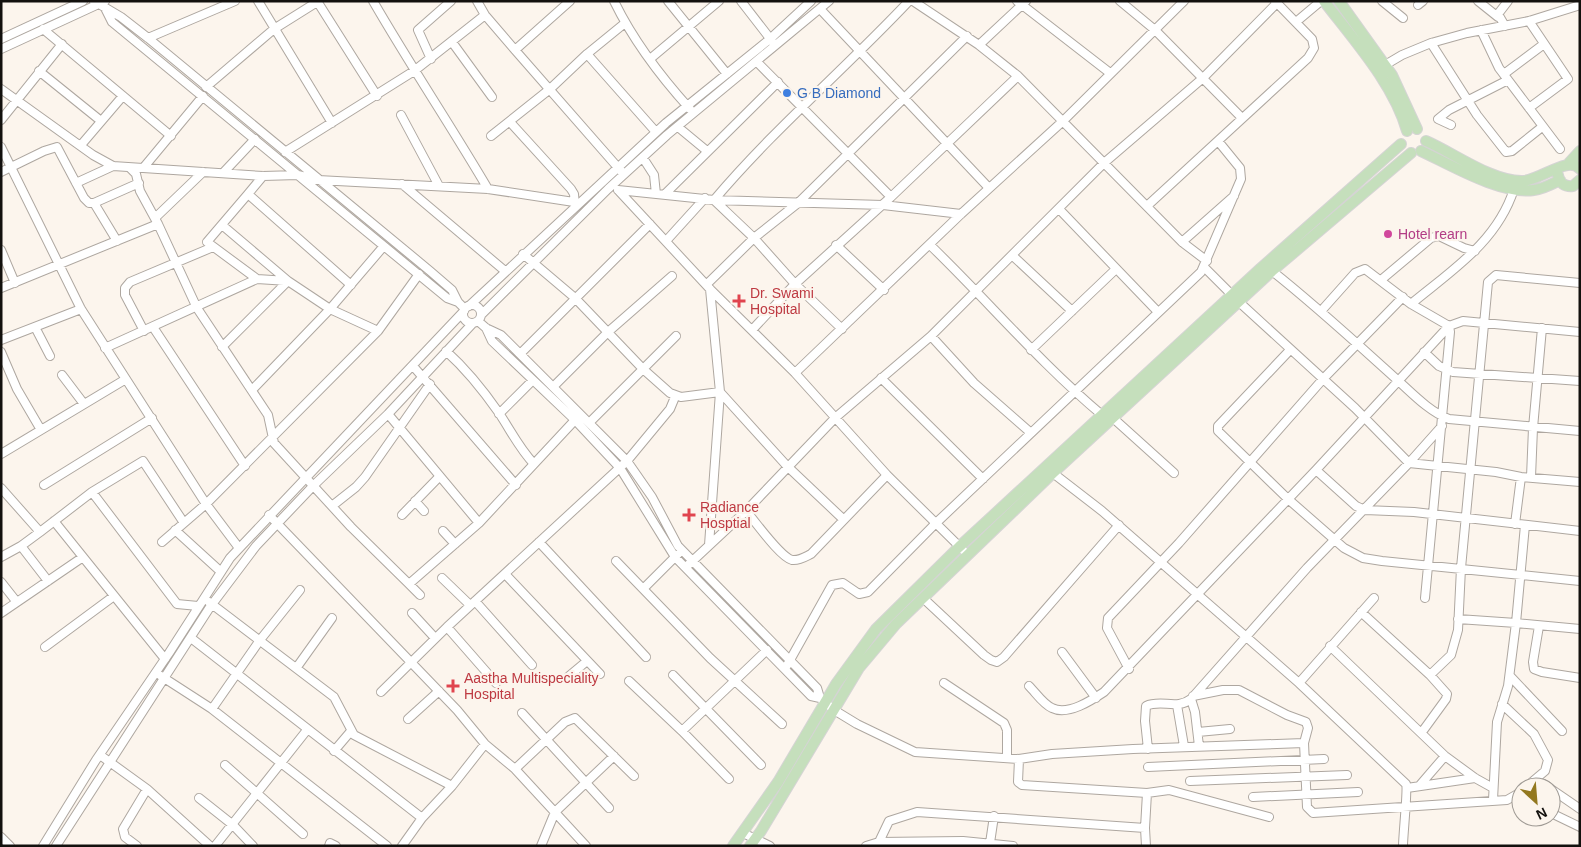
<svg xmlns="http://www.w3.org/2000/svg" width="1581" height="847" viewBox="0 0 1581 847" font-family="Arial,sans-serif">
	<rect width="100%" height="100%" fill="#fcf5ed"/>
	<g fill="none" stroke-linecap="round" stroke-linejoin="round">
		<defs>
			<path id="minor" d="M94,1L121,17L148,38L430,271L452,290L458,302L465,309
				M258,1L332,123
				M317,1L377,96
				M373,1C410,65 451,126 488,189
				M477,1L485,15L515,50L621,171
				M614,1C633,40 661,77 690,109
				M668,1L727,74
				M741,1L772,41
				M909,1C845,69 774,129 714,200L754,238L798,203L967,36
				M913,1L979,45L1018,76L1182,242L1207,261
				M1017,1L1110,73
				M1120,1L1155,30L1242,118
				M1382,1L1403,18
				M1478,1L1498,17
				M1418,5L1423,1
				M105,8L112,22L447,298L458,302
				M821,10L989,188
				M1529,21L1568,79L1529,108
				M1296,22L1321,1
				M1505,26L1498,14L1508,1
				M43,29L171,136
				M1481,30L1499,68L1560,149
				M148,38L235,1
				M1,39L83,1
				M452,42L492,97
				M1431,43L1477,115L1506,152L1512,151L1542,127
				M979,45L1026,1
				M1,49L105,1
				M515,50L570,1
				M587,54L625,23
				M431,59L418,30L451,1
				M650,59L719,1
				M757,62L891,197
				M1380,68L1402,55L1431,43L1467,33L1529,21L1580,5
				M39,71L101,121
				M1504,74L1544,44
				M206,87L274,29L317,2
				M1,89L93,155L113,166L263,176L298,175L318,180L488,189L574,202
				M401,115L439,186
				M1,120L62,44
				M510,122L571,189L574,194L575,205
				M1451,125L1438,119L1449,110L1508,80
				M678,127L707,151
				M491,136L550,89L587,54L656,132
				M81,145L122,97
				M1,147L81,309L206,504L239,548
				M285,152L414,71L485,15
				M643,158L654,175L656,194
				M144,167L203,96
				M130,168L136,174L140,191L158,224L197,308L268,415L274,443L351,527L409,584L479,523L575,420
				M1,172L44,151L57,147L84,198L89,203H94L139,183
				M223,173L255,139
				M76,183L113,166
				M402,184L505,271
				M618,190L714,200L883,205L961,214
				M619,191L710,289L795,373L887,475L963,550
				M248,194L263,176
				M665,194L778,82
				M94,203L117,241
				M1147,206L1308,58L1314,48L1312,39L1275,1
				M1059,209L1158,312
				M155,218L203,172
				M666,241L705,198
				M1182,242L1234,196
				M836,245L884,290
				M930,245C988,301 1040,363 1102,415
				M1,250L15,283
				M523,254L575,298L643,369L670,393L681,397L720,392L787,466L843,519
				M1013,256L1072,311
				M1204,267L1239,302L1355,408L1409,463L1496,472L1521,477L1580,482
				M1272,271C1315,305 1354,341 1394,377C1410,391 1429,412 1449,419L1580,431
				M257,279L207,242L248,194L351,285
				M1381,280L1431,238L1439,236L1464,248L1475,251
				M707,284L754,238L795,284L842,329
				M1,288L158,224
				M1411,304C1452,270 1497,242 1514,189
				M463 314a9 9 0 1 1 18 0a9 9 0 1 1-18 0Z
				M469,306L666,123L770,39L811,1
				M1322,310L1355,273L1365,269L1411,304L1449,326L1450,332L1425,598
				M481,315L608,189L667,135L829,1
				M478,321L486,328L501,335L627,461L652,497L678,546L817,688L820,698
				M35,327L50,356
				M153,327L245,466
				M486,328L492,341L575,420L620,468L675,557L811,696L820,698L834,710L857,724L915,752L1019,759L1052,754L1133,749L1304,743
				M752,330L795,284L891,197L1018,76
				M144,331L125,295V288L130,282L213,247
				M931,336L974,383L1031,433
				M1,340L81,309
				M222,347L288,281L330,309L378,331
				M105,348L257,279L288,281L222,225
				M1031,350L1116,269
				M1290,350L1218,426V431L1288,499L1344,548L1363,558L1382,561L1580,581
				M446,351C466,369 483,390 499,413C511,431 519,448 534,464
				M1,352L17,389L41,430
				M1424,352L1439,366L1453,372L1580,381
				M520,354L650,224
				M413,366L516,485
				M795,373L961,214L1063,121L1184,1
				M62,375L84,404
				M881,378L983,479
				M553,387L608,332L672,276
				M252,390L330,309L383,247
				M388,414L479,523
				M499,414L533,380
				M1113,418L1174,473
				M589,423L676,336
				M1,454L126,379
				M1049,470L1102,511L1299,683L1374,598
				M1316,470L1356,506L1365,510L1414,512L1580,531
				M1531,477L1533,428L1542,328
				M44,485L152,418
				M1,488L40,532L92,492L143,461L184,523
				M92,492L177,604L198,606
				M415,501L424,511
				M332,506L356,487L365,477L430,384
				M746,511C755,521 780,557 792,560C799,561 805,557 811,554L887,475
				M269,515L457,710L485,744L515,769L586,846
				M402,515L439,477
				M54,521L165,659
				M1515,524L1521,477
				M1525,525L1516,623L1580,629
				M175,530L220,571
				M443,531L455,544
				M40,532L21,546L48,581
				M162,542L206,504L378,331L419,274
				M539,542L646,657
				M709,545L720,392L710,289
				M1,557L21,546
				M616,561L710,658L782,724
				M686,567L746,511L835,418L931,336L1104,163L1203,78L1277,3
				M505,574L600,674
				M442,578L470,605
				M1,582L16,601
				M409,584L420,595
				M644,588L678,554
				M923,598L984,655L991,660L997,662L1004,657L1119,525
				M475,601L532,665
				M209,602L334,697L354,735L452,786
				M1361,612L1430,675L1447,694L1446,699L1422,732
				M1,613L83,557
				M412,613L435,638
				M1458,619L1516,623L1508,686L1497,722L1493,800
				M1539,626L1533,662L1534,669L1542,672L1580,678
				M447,627L496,683
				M191,638L422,818L402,846
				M1330,646L1445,756L1475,778L1493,788
				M45,647L114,596
				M1062,652L1096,698
				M297,667L332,618
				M785,669L832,585L843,583L859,594L868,592L935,524L1201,272L1241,179L1240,168L1218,141
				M1129,669L1107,628L1108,618L1179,543L1323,379L1403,297
				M673,675L761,765
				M1430,675L1451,655L1458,630L1461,568L1488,282L1496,275L1580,283
				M161,676L212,709L387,846
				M569,676L587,661
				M1510,676L1562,731
				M629,681L682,731L767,650
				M944,683L1004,723L1007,730V758
				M1299,683L1406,784C1408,789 1403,835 1403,846
				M1029,686C1036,693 1043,704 1052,708C1068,716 1092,700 1104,692L1316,470L1449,326L1463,321L1580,332
				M381,692L447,627L627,461L670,409L675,397
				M1193,696L1223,690H1239L1287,715L1306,722L1308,728L1304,743L1307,807L1313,813L1507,800L1521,792
				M1191,699L1195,712L1199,746
				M1502,704L1534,734L1548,760L1545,771L1526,787
				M1177,705L1184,746
				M212,709L260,640L300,590
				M522,713L609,808
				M408,719L439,691
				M682,731L729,779
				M1198,732L1230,729
				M1148,749L1145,721L1146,706C1161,699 1177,710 1191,699L1307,568L1409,463L1442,426
				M334,751L351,731
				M100,755L147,789L210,846
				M225,765L303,834
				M1148,767L1324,759
				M515,769L565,722L575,718L634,776
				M1536,779L1548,787
				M1190,781L1347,775
				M1420,785L1445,756
				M1407,788L1475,778
				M1551,789L1580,809
				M1147,793L1169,790L1269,817
				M1253,797L1358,792
				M199,798L233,825L253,846
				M1551,813L1580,827
				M422,818L452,786L485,744
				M1145,828L1146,846
				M743,833L770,846
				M1,837L10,846
				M990,843L994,816
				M43,846L96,760L169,653L230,558L464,311
				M56,846L210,607L256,546L314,485L388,414L473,323
				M137,846L125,837L123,829L147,789
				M215,846L307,730
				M329,846L330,843L336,846
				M541,846L555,812L614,756
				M866,846L879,842L963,841L1013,846
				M881,846L879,842L889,821L917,812L1145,828L1147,793L1022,785L1018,782L1019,759"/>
			<path id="major" d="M1324,1C1353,39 1394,84 1407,131
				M1339,1L1392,75L1417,129
				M1426,141C1454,153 1492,182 1523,181C1541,180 1569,155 1580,169
				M1421,151C1451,165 1501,195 1534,190C1543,189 1552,184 1560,180
				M1569,163L1580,151
				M1558,175C1559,183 1565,187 1573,186L1580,180
				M733,846L778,782L836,684L876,629L959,547L1260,269L1401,144
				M750,846L761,831L859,668L896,624L1053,473L1272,271L1411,153"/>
		</defs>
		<use href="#minor" stroke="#aea7a0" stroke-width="10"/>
		<use href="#major" stroke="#d5d4d4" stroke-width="12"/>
		<use href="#minor" stroke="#fff" stroke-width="8"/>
		<use href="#major" stroke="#c5dfbc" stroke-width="10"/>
	</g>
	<circle fill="#3f7fe0" stroke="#fcf5ed" stroke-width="2" cx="787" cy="93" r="5"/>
	<circle fill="#d1479c" stroke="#fcf5ed" stroke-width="2" cx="1388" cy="234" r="5"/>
	<g fill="#e0444e" stroke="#fcf5ed" stroke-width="2">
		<path d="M736.5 293.5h5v5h5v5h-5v5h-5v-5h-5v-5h5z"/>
		<path d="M686.5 507.5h5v5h5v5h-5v5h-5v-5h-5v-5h5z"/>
		<path d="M450.5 678.5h5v5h5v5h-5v5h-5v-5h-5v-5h5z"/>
	</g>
	<g text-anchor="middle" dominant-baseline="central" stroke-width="4.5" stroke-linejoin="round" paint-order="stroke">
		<g font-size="14" fill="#366cbe" stroke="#fcf5ed" text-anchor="start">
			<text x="797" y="93">G B Diamond</text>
		</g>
		<g font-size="14" fill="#b23c85" stroke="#fcf5ed" text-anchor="start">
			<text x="1398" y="234">Hotel rearn</text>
		</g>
		<g font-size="14" fill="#be3a42" stroke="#fcf5ed" text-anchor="start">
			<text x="750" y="293">Dr. Swami<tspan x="750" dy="16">Hospital</tspan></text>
			<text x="700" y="507">Radiance<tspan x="700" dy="16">Hosptial</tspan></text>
			<text x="464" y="678">Aastha Multispeciality<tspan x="464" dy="16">Hospital</tspan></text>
		</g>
	</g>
	<rect width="1581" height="847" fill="none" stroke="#13110e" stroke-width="5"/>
	<g transform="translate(1536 802) rotate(154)"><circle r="24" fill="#fcf5ed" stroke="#9f9a94"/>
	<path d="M0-4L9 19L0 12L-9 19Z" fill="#93781f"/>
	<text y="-8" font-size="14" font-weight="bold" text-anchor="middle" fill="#13110e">N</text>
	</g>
</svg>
